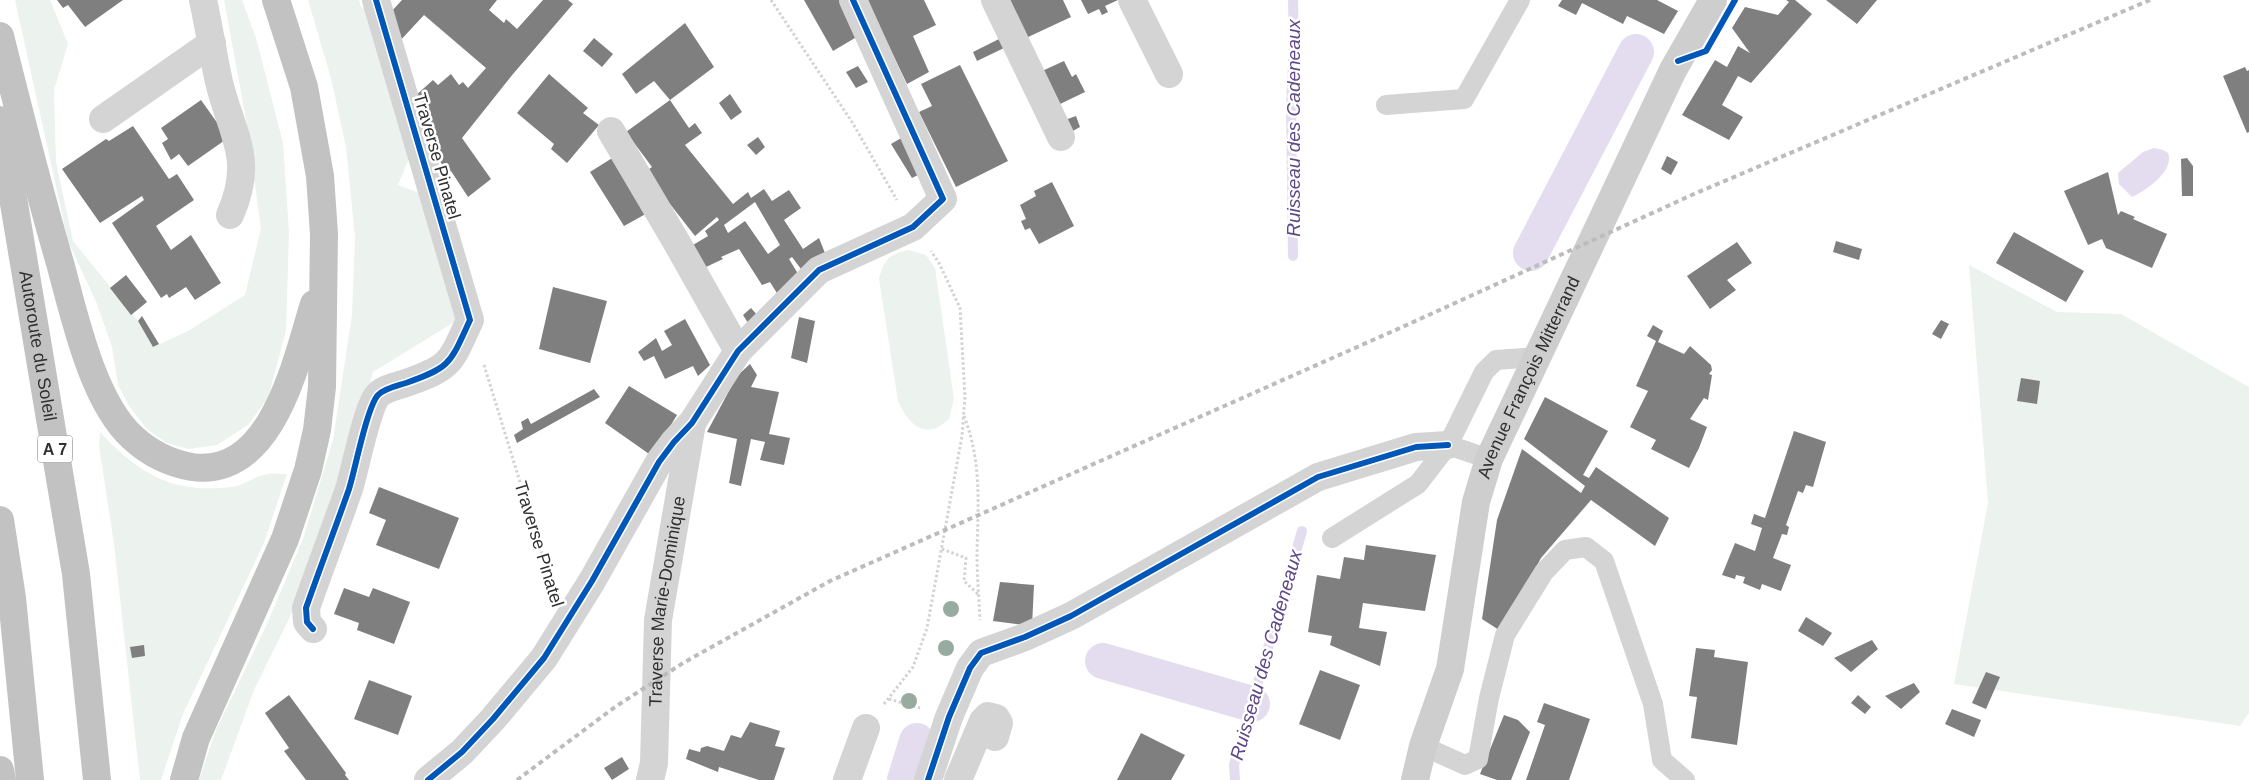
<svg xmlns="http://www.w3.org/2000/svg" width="2249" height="780" viewBox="0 0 2249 780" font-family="Helvetica,sans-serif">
	<rect width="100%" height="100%" fill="#fff"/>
	<path fill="#ecf2ee" d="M15,0H50L68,44L54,90L56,162L73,241L138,321L153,347L188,331L245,295L261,229L247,125L224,0H242L256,38L283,143L289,232L286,331L268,398L248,425L217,445L188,449L167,443L147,429L129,406L118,385L112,347L97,304L68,241Z
		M308,0H359L361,7L369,9L412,151L398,185L427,196L456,321L373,372L342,486L317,562L254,690L221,780H199L216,730L267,624L303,539L333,440L352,315L355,237L346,147L331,78Z
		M909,250L926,255L935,268L954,399L949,419C945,422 940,427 936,428C916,435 905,416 898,401L879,279C884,259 889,254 909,250Z
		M1969,265L2057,312L2121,314L2249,387V713L2240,726L1954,684L1988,503Z
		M100,432C139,474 172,494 232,487C244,485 255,476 268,474C274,473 281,474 287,474L264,543L183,714L161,780H140L114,544L99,446Z"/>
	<path fill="#e3ddef" d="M2154,148L2163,150L2168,153C2175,171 2145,191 2132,197L2119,184L2118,173L2143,152Z"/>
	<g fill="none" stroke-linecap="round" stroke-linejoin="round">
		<path stroke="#e3ddef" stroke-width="10" d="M1293,0L1294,42L1291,106L1293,256
			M1235,780L1234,765L1302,531"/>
		<path stroke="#e3ddef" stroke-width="36" d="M1531,253L1636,52
			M1103,661L1252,704
			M905,780L917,741"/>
	</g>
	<path fill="#7f7f7f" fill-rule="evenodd" d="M57,0H123L85,27L68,5L63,8Z
		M402,0H497L489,10L504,23L506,19L517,29L543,0H568L573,4L513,74L462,138L491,179L468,197L451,171L448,173L426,141L414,97L433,80L438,85L451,74L459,85L463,82L468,88L486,68L424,15L398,43L390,13Z
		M804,0H840L860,35L833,51Z
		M867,0H924L936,25L913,36L929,72L907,84Z
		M1008,0H1063L1071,17L1026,38Z
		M1081,0H1118L1105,6L1108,12L1102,15L1099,9L1088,14Z
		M1562,0H1657L1678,11L1664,34L1627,16L1623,24L1582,3L1576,15L1558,6Z
		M1786,0H1795L1812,14L1751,83L1738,76L1722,105L1743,117L1729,140L1682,115L1715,60L1727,67L1738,46L1750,53L1732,28L1745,7L1778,15L1789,2Z
		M1826,0H1877L1857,24Z
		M685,23L714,67L670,100L654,81L636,94L622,74Z
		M594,38L613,54L602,67L583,51Z
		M999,39L1004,48L977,61L973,52Z
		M1064,61L1072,77L1076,74L1085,92L1058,105L1042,71Z
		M960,65L1008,161L956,187L919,112L932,106L921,84Z
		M858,66L868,82L856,88L846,72Z
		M2245,67L2247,71L2249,70V132L2247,133L2223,76Z
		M549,74L588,108L583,113L599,125L567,163L551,149L554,144L517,113Z
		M730,94L742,112L731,120L719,103Z
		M201,100L228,138L188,166L179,154L171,160L162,143L168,139L161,128Z
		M670,100L689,128L695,123L702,133L685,145L733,204L748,192L751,198L764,189L772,201L789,190L801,208L784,220L803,249L819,238L825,253L804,273L792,257L789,259L800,277L780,298L770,282L762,285L739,249L721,257L723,259L706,267L693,245L708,236L705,231L719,220L717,217L695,236L645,172L652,167L626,132ZM755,202L780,245L768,254L745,221L728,233L724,225Z
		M1076,116L1080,127L1071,132L1065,120Z
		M133,126L169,179L177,174L194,200L156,226L171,250L191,235L221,283L195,300L186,287L169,298L167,294L161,298L112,223L144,200L142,196L100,223L62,169L106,139L109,141Z
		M908,134L926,171L912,178L891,144Z
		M758,137L765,147L756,155L747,145Z
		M617,155L651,211L624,226L590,172Z
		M1667,156L1678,162L1671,175L1661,169Z
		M2187,158L2193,166V196H2182L2181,159Z
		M2108,172L2118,215L2121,211L2135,217L2133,219L2167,234L2152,268L2106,248L2102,239L2088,245L2064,191Z
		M1052,182L1074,226L1039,244L1030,228L1025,230L1021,221L1026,219L1020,205L1036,196L1034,191Z
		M2014,232L2084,271L2066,302L1996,263Z
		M1836,241L1862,249L1859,260L1833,252Z
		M1737,242L1752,263L1727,280L1736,290L1710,309L1687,276Z
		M126,275L147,302L131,315L110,288Z
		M553,287L607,301L590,363L539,349Z
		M751,308L759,317L750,326L743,315Z
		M142,316L159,344L153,347L138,321Z
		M799,317L815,321L807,363L791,358Z
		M685,319L710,365L698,376L693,366L665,379L654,356L644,361L638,352L656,338L662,351L672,345L664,331Z
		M1941,320L1949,324L1941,339L1932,334Z
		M1653,325L1663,331L1658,342L1684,354L1690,346L1711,365L1712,370L1709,374L1712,375L1708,400L1704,398L1690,419L1707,427L1699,448L1689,468L1651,449L1656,440L1630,427L1648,391L1636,386L1656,341L1647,336Z
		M750,364L757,375L751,387L779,392L769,434L790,438L784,465L760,460L765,442L751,439L741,486L729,483L737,439L707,432L737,376Z
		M2021,378L2040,381L2037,404L2017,401Z
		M629,386L677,415L652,456L605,423Z
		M594,389L600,397L517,443L514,435L523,429L521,422L528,418L531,424Z
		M1545,397L1608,431L1583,475L1589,478L1596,467L1669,518L1655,546L1591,500L1541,558L1502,632L1482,619L1497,520L1522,449L1581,493L1585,486L1524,439Z
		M1794,431L1826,442L1813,487L1806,485L1803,493L1798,491L1786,525L1789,527L1787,535L1782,534L1773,558L1791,565L1781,591L1762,584L1760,590L1743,583L1745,577L1736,575L1735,579L1722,575L1735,543L1755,551L1762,528L1751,524L1754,514L1765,518Z
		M379,487L459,518L439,569L376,545L386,520L369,513Z
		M1366,545L1436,555L1425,611L1363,603L1359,628L1387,632L1380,666L1330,645L1332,636L1308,632L1317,575L1340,579L1344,557L1364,560Z
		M1000,582L1034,585L1032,626L993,621Z
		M344,588L369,597L373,588L410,602L394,644L357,630L359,623L334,614Z
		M1806,617L1832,633L1823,646L1798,631Z
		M1872,640L1878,649L1851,672L1834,658Z
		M144,645L145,656L132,658L130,647Z
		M1696,648L1715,650L1714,657L1748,662L1737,745L1691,738L1697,697L1689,696Z
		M1320,670L1360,685L1340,740L1299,724Z
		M1986,672L2000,677L1986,709L1972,703Z
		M369,680L412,696L398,735L354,719Z
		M1914,683L1920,692L1901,709L1885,696Z
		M289,695L346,773L345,775L349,780H306L284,751L289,748L265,713Z
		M1858,695L1871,707L1865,714L1851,703Z
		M1544,703L1590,719L1569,780H1526L1545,725L1537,722Z
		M1952,709L1981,720L1974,737L1945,724Z
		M1504,715L1518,720L1530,732L1511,780H1497L1480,774Z
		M750,722L780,731L775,746L785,748L774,780H759L719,767L718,772L686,759L689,749L700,752L701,748L707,746L724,751L731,735L741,738Z
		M1141,733L1185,755L1171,780H1117Z
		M622,757L629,769L612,780L604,768Z"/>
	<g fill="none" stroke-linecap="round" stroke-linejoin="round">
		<path stroke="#d3d3d3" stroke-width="3" stroke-dasharray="2.5 2.5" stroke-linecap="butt" d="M771,0L852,122L897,200
			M484,365L552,586
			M964,416C982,462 978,505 977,554C977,576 979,598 980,620
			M942,549L966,558L964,581L978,594
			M889,699L920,708
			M884,704L913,667L927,628L962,436L965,397L960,308L939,263L931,251"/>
		<path stroke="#d4d4d4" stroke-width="20" d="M1386,105L1464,99L1520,0
			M1448,445L1489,459
			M1332,538L1418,484L1448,445L1484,372L1496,360L1536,357
			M1423,746L1465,765L1478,759L1489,698L1505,635L1544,572L1565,550L1586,547L1604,561L1653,704L1662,760L1685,780"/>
		<g stroke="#d4d4d4" stroke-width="28">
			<path d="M203,0C209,27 213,55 219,82C232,136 255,158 230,215"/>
			<path d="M995,0L1061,137"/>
			<path d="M1132,0L1169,74"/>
			<path d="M103,119L212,43"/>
			<path d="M611,131L677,243L738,351"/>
			<path d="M313,629L307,622L306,608C320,568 335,529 349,489C355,470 367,407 378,395C385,388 397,386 406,383C452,367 450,363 470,320L376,0"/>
			<path d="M428,780L462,752L493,719L544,658L592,581L659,462L674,442L692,423L738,351L819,270L913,227L943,199L853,0"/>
			<path id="s1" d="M650,780L654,763L658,620L692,423"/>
			<path d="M847,780L866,728"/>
			<path d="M928,780L949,717L970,668L981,653L1025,637L1071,616L1318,477L1416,447L1448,445"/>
			<path d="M958,780L983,721L988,716L996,718L999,723L995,737"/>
		</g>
		<path stroke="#cecece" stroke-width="28" id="s2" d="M1415,780L1423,746L1450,669L1476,502L1489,459L1673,70L1713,0"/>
		<g stroke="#c2c2c2" stroke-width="28">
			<path d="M0,36C19,112 38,188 60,263C74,314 92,400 132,437C148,452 169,463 192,467C273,478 296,361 314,304"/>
			<path id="s3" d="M0,120L76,574L97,780"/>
			<path d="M0,520L12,598L30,780"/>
			<path d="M0,770L2,780"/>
			<path d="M184,780L196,738L285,539L308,470L317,430L322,387L324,234L320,176L304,87L276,0"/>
		</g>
		<path stroke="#bcbcbc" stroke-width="4" stroke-dasharray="5 4" stroke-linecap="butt" d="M517,780L615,707L683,663L830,581L1409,324L1694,194L2150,0"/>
		<defs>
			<path id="cycleway" d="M1678,61L1706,51L1735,0
				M313,629L307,622L306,608C320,568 335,529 349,489C355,470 367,407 378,395C385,388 397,386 406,383C452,367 450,363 470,320L376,0
				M428,780L462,752L493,719L544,658L592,581L659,462L674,442L692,423L738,351L819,270L913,227L943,199L853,0
				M928,780L949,717L970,668L981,653L1025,637L1071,616L1318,477L1416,447L1448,445"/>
		</defs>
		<use href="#cycleway" stroke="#fff" stroke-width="9"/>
		<use href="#cycleway" stroke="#0057b8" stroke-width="6"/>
	</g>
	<g fill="#97aba1">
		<circle cx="951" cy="609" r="8"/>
		<circle cx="946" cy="648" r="8"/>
		<circle cx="909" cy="701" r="8"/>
	</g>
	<g text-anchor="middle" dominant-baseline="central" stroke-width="5" stroke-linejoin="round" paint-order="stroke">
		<rect fill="#fff" stroke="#6e6e6e" stroke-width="1" x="37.5" y="435.5" width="35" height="27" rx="4"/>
		<g font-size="16" font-weight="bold" fill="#303030">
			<text x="55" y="449">A 7</text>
		</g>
		<g font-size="18" fill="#303030" stroke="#fff">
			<text transform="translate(437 156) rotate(74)">Traverse Pinatel</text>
			<text stroke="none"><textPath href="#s3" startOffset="229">Autoroute du Soleil</textPath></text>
			<text stroke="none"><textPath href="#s2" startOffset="421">Avenue François Mitterrand</textPath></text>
			<text transform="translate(539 544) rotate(73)">Traverse Pinatel</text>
			<text stroke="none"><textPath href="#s1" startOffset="180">Traverse Marie-Dominique</textPath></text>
		</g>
		<g font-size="19" font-style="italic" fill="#5e4788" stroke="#fff">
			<text transform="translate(1293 128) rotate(-90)">Ruisseau des Cadeneaux</text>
			<text transform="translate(1266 655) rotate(-74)">Ruisseau des Cadeneaux</text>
		</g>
	</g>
</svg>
